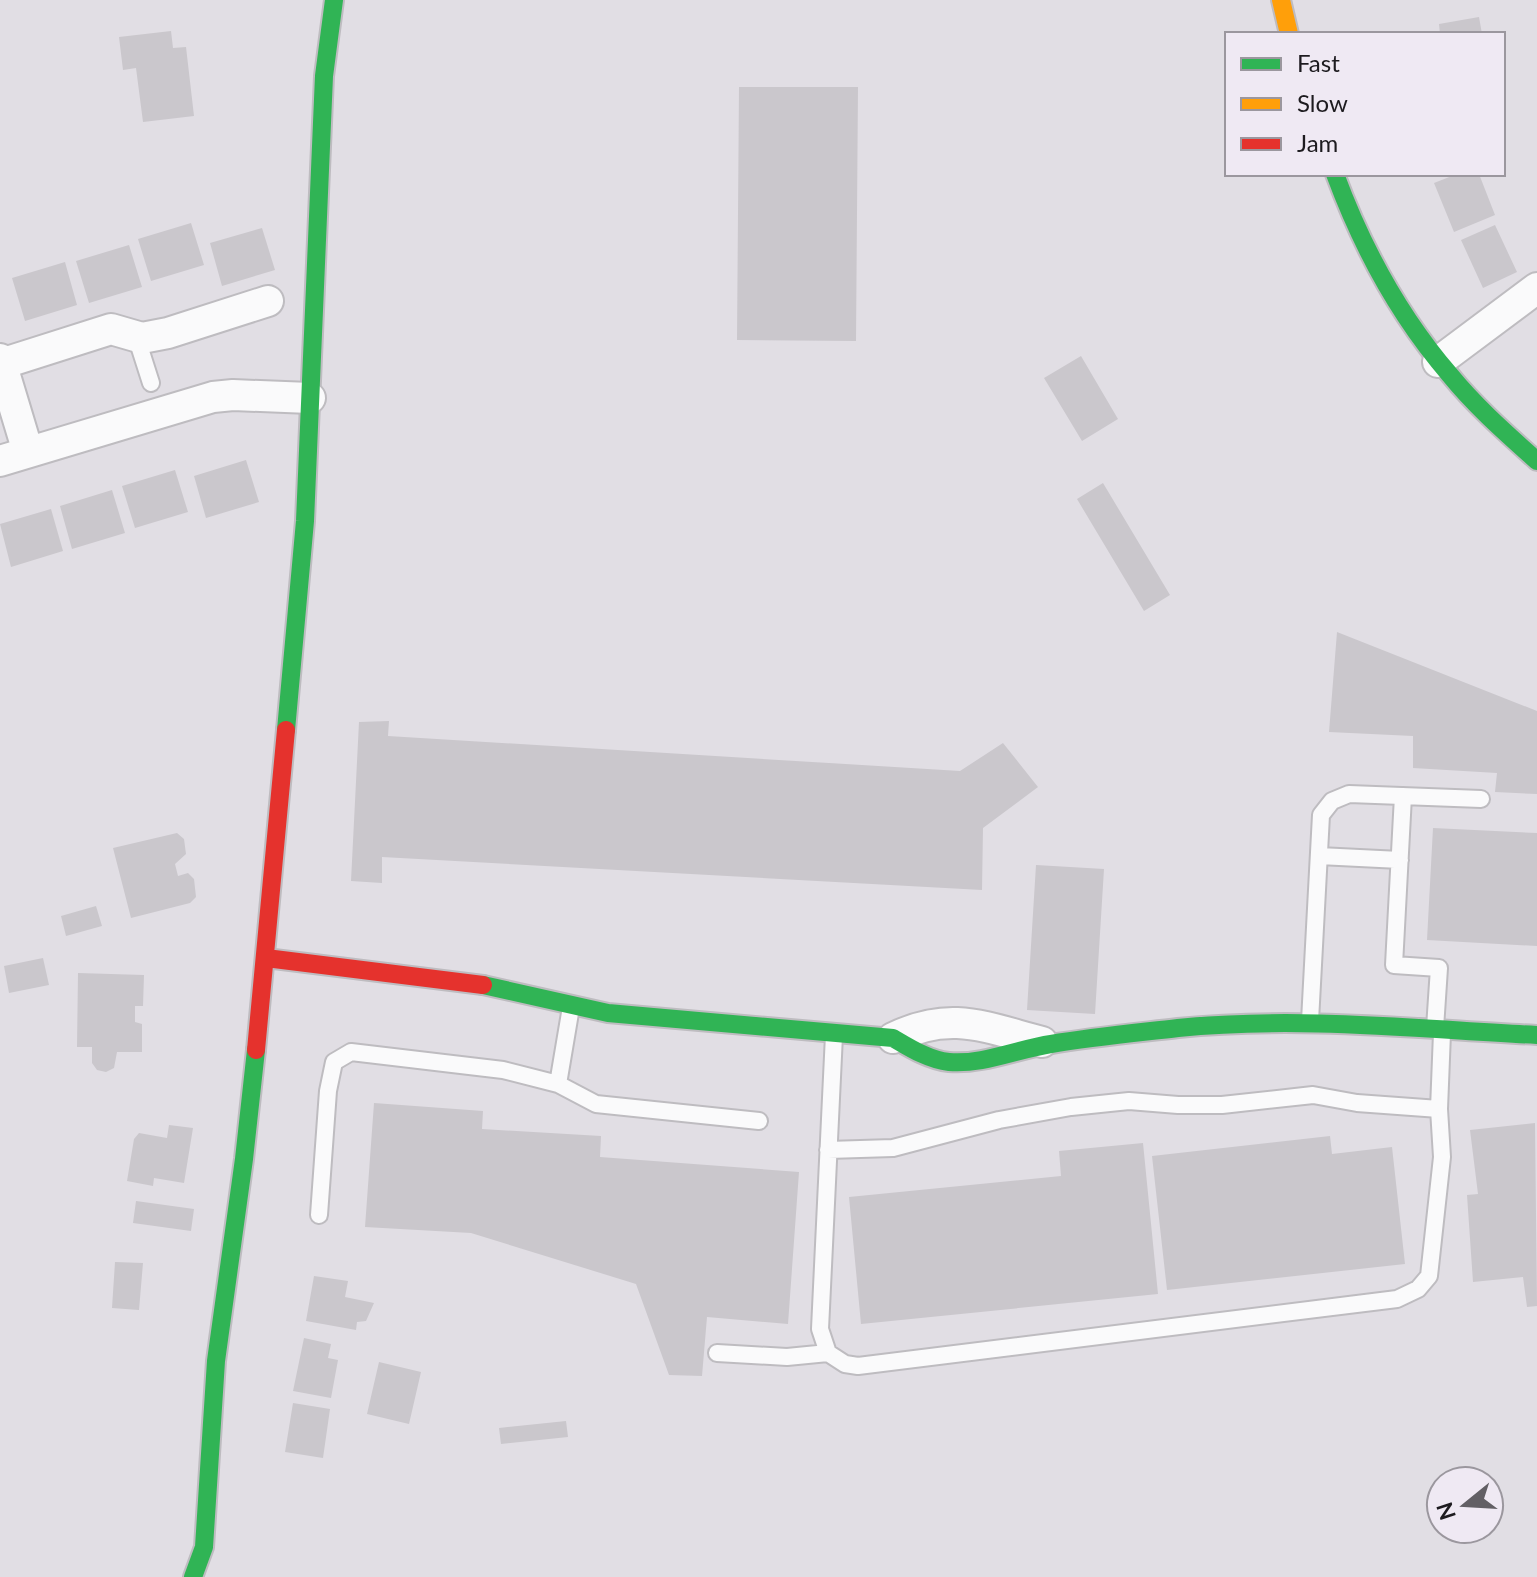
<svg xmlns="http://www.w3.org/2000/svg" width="1537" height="1577" viewBox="0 0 1537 1577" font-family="Lato,sans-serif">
	<rect width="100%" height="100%" fill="#e1dee4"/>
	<path fill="#cac7cc" d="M1479,17L1482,34H1440L1439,24Z
		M171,31L173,48L186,47L194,116L143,122L136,68L123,70L119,37Z
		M739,87H858L856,341L737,340Z
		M1457,174H1479L1495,215L1454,232L1434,183Z
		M191,223L204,265L151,281L138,239Z
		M1495,225L1517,272L1483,288L1461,240Z
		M262,228L275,270L222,286L210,243Z
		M129,245L142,287L89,303L76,261Z
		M65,262L77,305L25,321L12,278Z
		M1081,356L1118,419L1082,441L1044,378Z
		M246,460L259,502L206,518L194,476Z
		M175,470L188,512L135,528L122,486Z
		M1103,483L1170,595L1144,611L1077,499Z
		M112,490L125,533L72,549L60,506Z
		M51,509L63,551L11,567L0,524Z
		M1337,632L1537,711V794L1495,792L1497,773L1413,768V736L1329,732Z
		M389,721L388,736L960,771L1003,743L1038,787L983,828L982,890L382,857V883L351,881L359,722Z
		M1433,828L1537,833V946L1427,940Z
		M177,833L184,839L186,854L175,864L178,876L188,873L194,879L196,897L190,903L131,918L113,848Z
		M1036,865L1104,869L1095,1014L1027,1010Z
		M96,906L102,926L66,936L61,916Z
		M43,958L49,985L9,993L4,966Z
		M78,973L144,975L143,1006H135V1022L142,1024V1052H117L114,1068L106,1072L97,1070L92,1063V1047H77Z
		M374,1103L483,1111L482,1129L601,1136L600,1157L799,1172L788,1324L707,1317L702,1376L669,1375L636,1284L471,1233L365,1227Z
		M1535,1123L1537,1306L1527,1307L1523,1277L1473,1282L1467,1195L1478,1194L1470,1130Z
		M169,1125L193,1128L184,1183L154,1178L153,1186L127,1181L134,1139L139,1133L167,1138Z
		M1330,1136L1332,1154L1392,1147L1405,1264L1167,1290L1152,1156Z
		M1143,1143L1158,1294L861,1324L849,1197L1061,1176L1059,1151Z
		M136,1201L194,1209L191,1231L133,1223Z
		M115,1262L143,1263L139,1310L112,1308Z
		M314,1276L348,1281L345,1297L374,1303L366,1321L357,1322L356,1330L306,1321Z
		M304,1338L331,1344L328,1358L338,1360L331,1398L293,1391Z
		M379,1362L421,1372L409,1424L367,1414Z
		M293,1403L330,1409L323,1458L285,1452Z
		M566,1421L568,1437L501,1444L499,1428Z"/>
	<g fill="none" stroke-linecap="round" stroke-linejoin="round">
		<defs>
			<path id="lane" d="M136,336L151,383
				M1403,796L1394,965L1439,968L1435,1028
				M1319,856L1400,860
				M1310,1021L1321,815L1332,801L1349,794L1481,799
				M558,1084L571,1007
				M828,1150L893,1148L999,1120L1071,1107L1129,1101L1178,1105H1222L1313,1095L1357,1103L1439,1109
				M319,1215L328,1091L334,1062L351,1052L503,1070L558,1084L596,1104L759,1121
				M717,1353L787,1357L828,1353L845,1364L858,1366L1397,1299L1418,1289L1429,1276L1442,1157L1439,1109L1442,1033
				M828,1353L820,1329L834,1035"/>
			<path id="street" d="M0,359L28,452
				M1438,362L1537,288
				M1,364L111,329L142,338L168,333L268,301
				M0,461L213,397L233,395L310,398
				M893,1038C951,1010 984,1027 1042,1042"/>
			<path id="fast" d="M1335,174C1362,247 1399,316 1450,375C1476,407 1507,434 1537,461
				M286,730L305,521L324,76L334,0
				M483,985L608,1013L893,1038C910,1048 929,1060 949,1062C982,1065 1018,1049 1051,1044C1093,1037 1135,1033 1178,1028C1297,1016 1418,1029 1537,1035
				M193,1577L204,1547L216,1361L244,1159L256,1050"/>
			<path id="slow" d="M1281,0L1289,34"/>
			<path id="jam" d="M266,958L483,985
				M256,1050L286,730"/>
		</defs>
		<use href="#lane" stroke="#bebcc0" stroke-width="20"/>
		<use href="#street" stroke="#bebcc0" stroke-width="34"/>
		<use href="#fast" stroke="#bebcc0" stroke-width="22"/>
		<use href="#slow" stroke="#bebcc0" stroke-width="22"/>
		<use href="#jam" stroke="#bebcc0" stroke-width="22"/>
		<use href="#lane" stroke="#fafafb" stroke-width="16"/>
		<use href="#street" stroke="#fafafb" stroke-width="30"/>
		<use href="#fast" stroke="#30b455" stroke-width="18"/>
		<use href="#slow" stroke="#ff9f0a" stroke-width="18"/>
		<use href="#jam" stroke="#e5322d" stroke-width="18"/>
	</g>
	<rect x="1225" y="32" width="280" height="144" fill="#efe9f3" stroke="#9b979e" stroke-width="2"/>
	<rect x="1241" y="58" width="40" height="12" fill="#30b455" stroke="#9b979e" stroke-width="2"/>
	<text x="1297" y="72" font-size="24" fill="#1d1b1f">Fast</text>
	<rect x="1241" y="98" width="40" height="12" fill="#ff9f0a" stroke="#9b979e" stroke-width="2"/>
	<text x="1297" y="112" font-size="24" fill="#1d1b1f">Slow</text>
	<rect x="1241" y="138" width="40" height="12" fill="#e5322d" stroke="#9b979e" stroke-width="2"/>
	<text x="1297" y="152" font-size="24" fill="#1d1b1f">Jam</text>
	<g transform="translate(1465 1505) rotate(252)"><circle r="38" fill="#efe9f3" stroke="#9b979e" stroke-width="2"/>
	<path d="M0-6L14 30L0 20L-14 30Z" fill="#625f64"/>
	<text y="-12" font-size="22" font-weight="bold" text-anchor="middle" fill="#1d1b1f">N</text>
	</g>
</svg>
